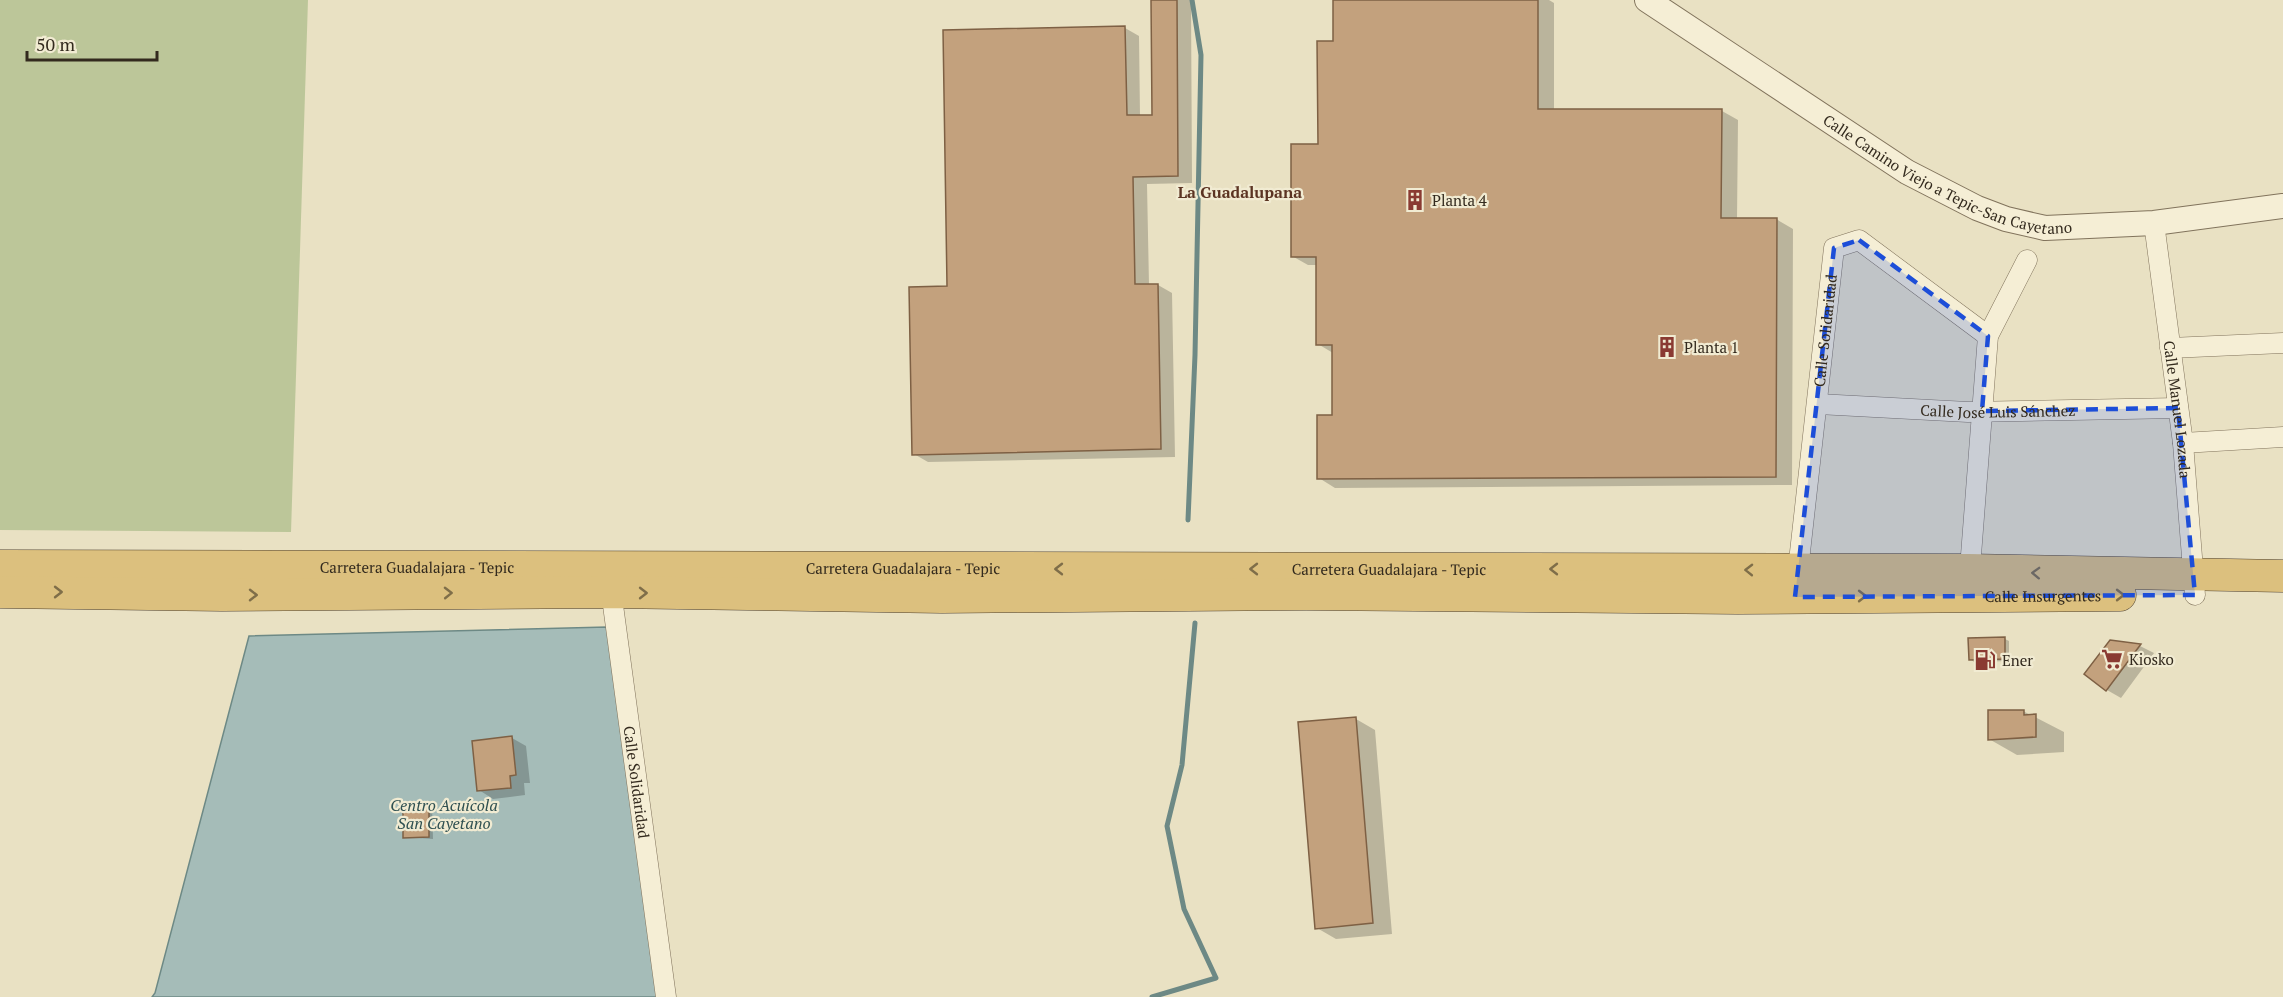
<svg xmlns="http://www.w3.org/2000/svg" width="2283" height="997" viewBox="0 0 2283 997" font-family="'PT Serif',serif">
	<rect width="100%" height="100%" fill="#e9e1c3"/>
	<path fill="#bcc699" d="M0,0H308L291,532L0,530Z"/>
	<path fill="#a5bcb8" stroke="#6d8985" stroke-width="1.5" d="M607,627L661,997H152L155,993L249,636Z"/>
	<path fill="#0003" d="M1152,0H1191L1192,183L1147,184L1149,285H1158L1172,293L1175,457L928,462L914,454L948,288L1125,28L1139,36L1140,116H1154Z
		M1335,0H1549L1554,3V111H1722L1738,120L1737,219H1776L1793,229L1792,485L1335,488L1319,478L1333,417V353L1318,344V265H1308L1292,256L1319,145L1335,43Z
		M2005,639L2009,641V661L1974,662L1970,659Z
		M2111,642L2140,646L2154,653L2121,698L2107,690Z
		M2023,711L2064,732V752L2017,755L1989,739Z
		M1356,719L1375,730L1392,934L1336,939L1317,928Z
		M512,738L526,746L530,783H524L525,795L493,799L479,790Z
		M428,805L432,807L433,839L405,837Z"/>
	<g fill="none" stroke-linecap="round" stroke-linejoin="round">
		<path stroke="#6d8985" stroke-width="5" d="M1188,520L1195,355L1201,55L1192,0
			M1152,997L1216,978L1184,909L1167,826L1182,765L1195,623"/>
	</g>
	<path fill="#c3a17d" stroke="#7e6044" stroke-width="1.5" d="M1151,0H1177L1178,176L1133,177L1135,284H1158L1161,449L912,455L909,287L947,286L943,30L1125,26L1127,115H1152Z
		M1333,0H1538V109H1722L1721,218H1777L1776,477L1317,479V415H1332V345H1316V257H1291V144H1318L1317,41H1333Z
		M2005,637V659L1969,660L1968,638Z
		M2110,640L2141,644L2106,691L2084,674Z
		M1988,710H2024V715L2036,714V737L1988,740Z
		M1356,717L1373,923L1315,929L1298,722Z
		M512,736L516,775L510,776L511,788L477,791L472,741Z
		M429,803V837L403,838V804Z"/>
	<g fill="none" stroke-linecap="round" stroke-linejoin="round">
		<defs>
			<g id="minor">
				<path id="s1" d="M2154,223L2183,443L2195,595"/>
				<path d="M2170,348L2283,343"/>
				<path id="s2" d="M1818,404L1968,412L2178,408"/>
				<path d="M2183,443L2283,437"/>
				<path id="s3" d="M1797,579L1834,248L1859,240L1988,336"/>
				<path d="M1969,581L1988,336L2027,260"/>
				<path id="s4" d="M610,583L666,997"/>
			</g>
			<g id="tertiary">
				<path id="s5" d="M1647,0L1907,172L1977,208L2006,219L2045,228L2154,223L2283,206"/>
			</g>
			<g id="trunk">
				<path id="s6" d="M0,566L1969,570L2283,576"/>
				<path id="s7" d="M0,592L222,595L611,592L942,597L1306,594L1738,598L2120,595"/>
			</g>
		</defs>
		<use href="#minor" stroke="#81735c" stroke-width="21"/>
		<use href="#tertiary" stroke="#81735c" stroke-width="26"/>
		<use href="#trunk" stroke="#4f4130" stroke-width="33"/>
		<use href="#minor" stroke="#f5eed5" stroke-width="20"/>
		<use href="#tertiary" stroke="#f5eed5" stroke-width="24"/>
		<use href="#trunk" stroke="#dcc07e" stroke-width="32"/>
	</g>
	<defs><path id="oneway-chevron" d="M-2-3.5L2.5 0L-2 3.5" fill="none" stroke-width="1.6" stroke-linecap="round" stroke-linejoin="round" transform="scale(1.5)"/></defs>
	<g stroke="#7f6e49">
		<use href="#oneway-chevron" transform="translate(1059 569) rotate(180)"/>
		<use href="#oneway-chevron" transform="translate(1254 569) rotate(180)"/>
		<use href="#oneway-chevron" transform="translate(1554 569) rotate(180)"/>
		<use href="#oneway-chevron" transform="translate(1749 570) rotate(-179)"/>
		<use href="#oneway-chevron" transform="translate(2036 573) rotate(-178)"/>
		<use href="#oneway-chevron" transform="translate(58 592)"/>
		<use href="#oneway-chevron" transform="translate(448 593) rotate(-1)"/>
		<use href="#oneway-chevron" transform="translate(643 593)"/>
		<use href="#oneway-chevron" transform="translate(253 595)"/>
		<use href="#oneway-chevron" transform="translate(2120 595)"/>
		<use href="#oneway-chevron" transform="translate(1862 596)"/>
	</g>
	<path fill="#1d4ed8" fill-opacity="0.2" stroke="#1d4ed8" stroke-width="4.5" stroke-dasharray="12 8" stroke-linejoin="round" d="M1859,240L1988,336L1982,411L2178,408L2195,595L1795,597L1834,248Z"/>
	<defs>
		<symbol id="building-bare" viewBox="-9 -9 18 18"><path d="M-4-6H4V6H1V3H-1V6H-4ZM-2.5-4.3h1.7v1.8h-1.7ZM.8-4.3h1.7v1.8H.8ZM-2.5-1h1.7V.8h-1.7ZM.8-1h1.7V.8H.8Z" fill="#8a3a32" stroke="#f1ebd2" stroke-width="2.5" paint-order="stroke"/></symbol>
		<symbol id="supermarket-bare" viewBox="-9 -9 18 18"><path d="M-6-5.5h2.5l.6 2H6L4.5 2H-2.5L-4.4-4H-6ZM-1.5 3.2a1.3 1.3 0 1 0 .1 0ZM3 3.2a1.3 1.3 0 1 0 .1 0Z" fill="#8a3a32" stroke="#f1ebd2" stroke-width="2.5" paint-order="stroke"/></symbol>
		<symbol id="fuel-bare" viewBox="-9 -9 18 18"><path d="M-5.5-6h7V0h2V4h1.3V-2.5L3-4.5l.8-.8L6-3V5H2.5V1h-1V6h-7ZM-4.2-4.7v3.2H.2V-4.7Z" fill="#8a3a32" stroke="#f1ebd2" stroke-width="2.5" paint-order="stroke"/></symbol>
	</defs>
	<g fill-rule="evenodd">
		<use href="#building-bare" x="1400" y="185" width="30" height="30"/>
		<use href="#building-bare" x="1652" y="332" width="30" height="30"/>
		<use href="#supermarket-bare" x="2097" y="644" width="30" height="30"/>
		<use href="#fuel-bare" x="1970" y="645" width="30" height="30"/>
	</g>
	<g text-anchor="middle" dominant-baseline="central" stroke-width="4.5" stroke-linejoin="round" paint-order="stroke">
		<g font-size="15" fill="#332a1e" stroke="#f1ebd2">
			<text stroke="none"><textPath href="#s5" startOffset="351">Calle Camino Viejo a Tepic-San Cayetano</textPath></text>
			<text stroke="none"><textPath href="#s3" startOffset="250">Calle Solidaridad</textPath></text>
			<text stroke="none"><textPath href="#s1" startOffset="188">Calle Manuel Lozada</textPath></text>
			<text stroke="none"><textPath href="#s2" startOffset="180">Calle José Luis Sánchez</textPath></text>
			<text stroke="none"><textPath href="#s6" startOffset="417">Carretera Guadalajara - Tepic</textPath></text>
			<text stroke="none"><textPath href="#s6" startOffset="903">Carretera Guadalajara - Tepic</textPath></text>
			<text stroke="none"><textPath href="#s6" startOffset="1389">Carretera Guadalajara - Tepic</textPath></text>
			<text stroke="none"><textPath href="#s7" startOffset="2043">Calle Insurgentes</textPath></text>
			<text stroke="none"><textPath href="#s4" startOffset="201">Calle Solidaridad</textPath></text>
		</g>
		<g font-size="15" fill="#332a1e" stroke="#f1ebd2" text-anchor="start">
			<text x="1432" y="200">Planta 4</text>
			<text x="1684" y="347">Planta 1</text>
			<text x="2129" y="659">Kiosko</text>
			<text x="2002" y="660">Ener</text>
		</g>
		<g font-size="16" font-weight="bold" fill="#5b3322" stroke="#f1ebd2">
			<text x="1240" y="192">La Guadalupana</text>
		</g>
		<g font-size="16" font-style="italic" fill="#2f5051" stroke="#f1ebd2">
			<text x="444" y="805">Centro Acuícola<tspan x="444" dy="18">San Cayetano</tspan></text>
		</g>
	</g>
	<path d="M27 51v9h130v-9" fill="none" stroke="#332a1e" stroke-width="3"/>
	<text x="36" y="51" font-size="18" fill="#332a1e" stroke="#f1ebd2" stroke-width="4.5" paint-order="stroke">50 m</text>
</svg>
